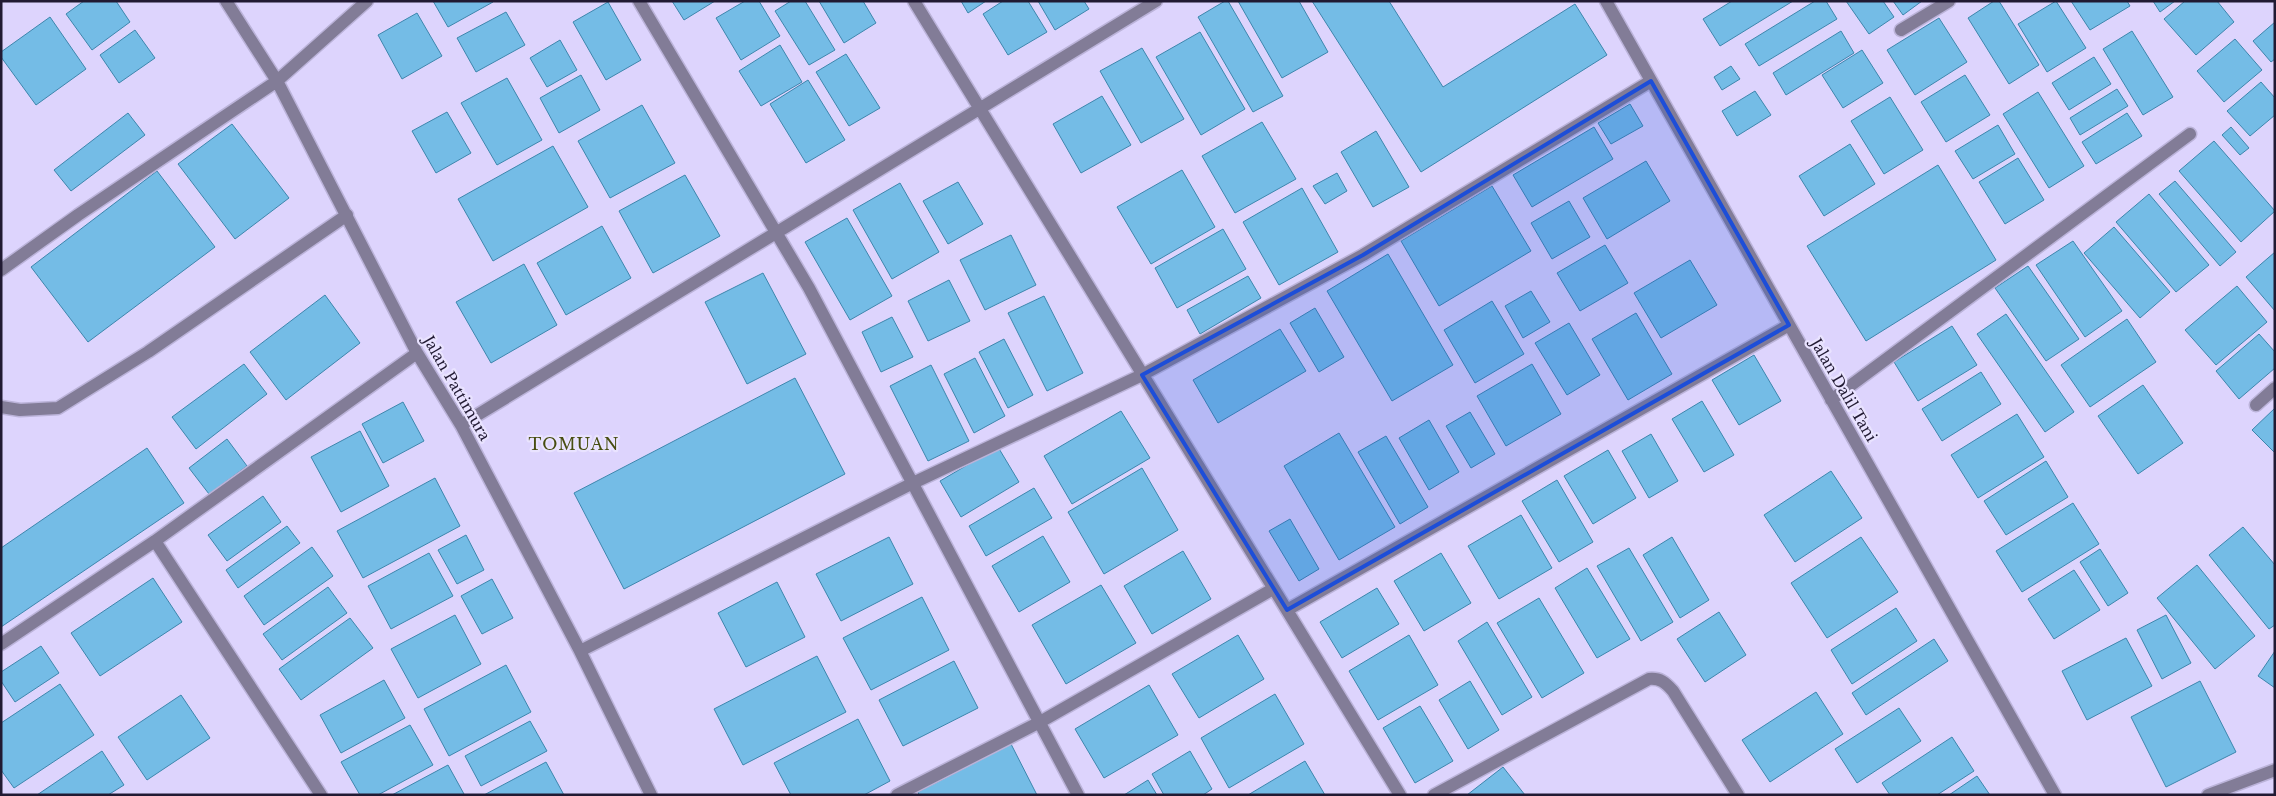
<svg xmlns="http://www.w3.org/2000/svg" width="2276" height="796" viewBox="0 0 2276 796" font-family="'Libre Baskerville',serif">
	<rect width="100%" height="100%" fill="#ddd4fd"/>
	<path fill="#74bce6" stroke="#3d86ad" d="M84,1H116L130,22L92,50L66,14Z
		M433,1H493V2L448,27Z
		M672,1H715L684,20Z
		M745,1H759L780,36L741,60L716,18Z
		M791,1H805L835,50L809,65L775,11Z
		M819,1H863L876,23L844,43Z
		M961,1H986L968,13Z
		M1003,1H1028L1047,32L1008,55L983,14Z
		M1038,1H1084L1089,9L1055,30Z
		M1225,1H1228L1283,96L1253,112L1198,17Z
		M1238,1H1299L1328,52L1282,78Z
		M1312,1H1389L1443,87L1575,4L1607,55L1421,172Z
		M1732,1H1793L1720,46L1703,19Z
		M1815,1H1826L1837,19L1759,66L1745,44Z
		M1846,1H1883L1894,17L1869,34Z
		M1893,1H1922L1903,15Z
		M1994,1H1999L2039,65L2009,84L1968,18Z
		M2056,1L2086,48L2047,72L2018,24Z
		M2071,1H2127L2130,6L2090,30Z
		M2153,1H2175L2160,12Z
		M2185,1H2217L2234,22L2196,55L2164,19Z
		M608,2L641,60L606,80L573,22Z
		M506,12L525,45L476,72L457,38Z
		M417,13L442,56L402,79L378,35Z
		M50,17L86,69L36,105L1,57V52Z
		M1939,18L1967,62L1915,95L1887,50Z
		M2275,22V59L2271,62L2253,41Z
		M135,30L155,58L119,83L100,55Z
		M1841,31L1854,53L1786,95L1773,73Z
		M2132,31L2173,97L2143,115L2103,49Z
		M1200,32L1245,109L1201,135L1156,57Z
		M2235,39L2262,70L2224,102L2197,71Z
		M560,40L577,70L547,87L530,58Z
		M780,45L802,82L761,106L739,71Z
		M1142,48L1184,119L1141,143L1100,71Z
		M1862,50L1883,83L1843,108L1822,75Z
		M846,54L880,108L849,126L816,72Z
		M2094,57L2111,84L2069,110L2052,83Z
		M1731,66L1740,79L1722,90L1714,77Z
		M581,75L600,110L559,133L540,98Z
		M1965,75L1990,115L1946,142L1921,102Z
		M507,78L542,140L497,165L461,103Z
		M808,80L845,140L806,163L770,104Z
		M2261,82L2275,98V115L2250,136L2227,111Z
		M2117,89L2128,106L2080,135L2070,118Z
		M1755,91L1771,115L1737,136L1722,111Z
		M2038,92L2084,166L2049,188L2003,114Z
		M1102,96L1131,145L1081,173L1053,124Z
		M1890,97L1923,150L1884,174L1851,121Z
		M1630,104L1643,126L1611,144L1598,123Z
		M642,105L675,163L610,198L578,141Z
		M447,112L471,153L436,173L412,131Z
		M128,113L145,135L71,191L54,170Z
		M2127,113L2142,136L2096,164L2082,142Z
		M1262,122L1296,179L1235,213L1202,156Z
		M232,124L289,198L235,239L178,164Z
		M1998,125L2015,154L1973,179L1955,151Z
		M1594,127L1613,159L1532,207L1513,175Z
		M2231,127L2249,148L2240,155L2222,135Z
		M1376,131L1409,187L1373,207L1341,152Z
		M2214,141L2275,211L2241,242L2179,171Z
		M1850,144L1875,184L1824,216L1799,176Z
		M553,146L588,207L493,261L458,199Z
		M2018,158L2044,200L2005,224L1979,182Z
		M1646,161L1670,201L1607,239L1583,198Z
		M1938,165L1996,260L1866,341L1807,246Z
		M1182,170L1215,227L1151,264L1117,207Z
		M157,171L215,247L88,342L31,267Z
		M1337,173L1347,191L1325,204L1313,186Z
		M685,175L720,236L653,273L619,211Z
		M2175,181L2236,252L2220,266L2159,194Z
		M958,182L983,224L948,244L923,201Z
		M900,183L939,252L892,279L853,210Z
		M1492,186L1531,251L1439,306L1401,241Z
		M1302,188L1338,252L1279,285L1243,222Z
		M2149,194L2209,265L2176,292L2116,222Z
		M1569,201L1590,237L1552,259L1531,223Z
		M847,218L892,296L850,320L805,242Z
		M602,226L631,278L566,315L537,263Z
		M2114,227L2170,292L2140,318L2084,253Z
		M1223,229L1246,269L1177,308L1155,268Z
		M1011,235L1036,285L985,310L960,260Z
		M2073,241L2122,311L2085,337L2036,265Z
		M1605,245L1628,283L1580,311L1557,273Z
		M2275,252V311L2246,277Z
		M1388,254L1453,365L1392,401L1327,291Z
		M1690,260L1717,305L1661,338L1634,293Z
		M524,264L557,325L491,363L456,302Z
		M2028,266L2079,339L2046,361L1995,288Z
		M763,273L806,354L747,384L705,302Z
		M1248,276L1261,298L1200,334L1187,310Z
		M949,280L970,321L928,341L908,301Z
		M2237,286L2267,322L2216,365L2185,330Z
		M1531,291L1550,322L1523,338L1505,306Z
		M325,295L360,343L286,400L250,352Z
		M1044,296L1083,373L1047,391L1008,313Z
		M1492,301L1524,354L1475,383L1444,330Z
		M1315,308L1344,357L1319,372L1290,323Z
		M1636,313L1672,374L1628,400L1592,339Z
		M2006,314L2074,412L2045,432L1977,334Z
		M892,317L913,357L881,372L862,332Z
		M2127,319L2156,362L2090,407L2061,365Z
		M1569,323L1600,375L1567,395L1535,343Z
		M1952,326L1977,365L1918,401L1894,362Z
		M1280,329L1306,371L1218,423L1193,380Z
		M2259,334L2275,352V368L2239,399L2216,371Z
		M1004,339L1033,395L1008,408L979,352Z
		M1754,355L1781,401L1739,425L1712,380Z
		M975,358L1005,416L974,433L944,374Z
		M244,364L267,394L196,449L172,417Z
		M1532,364L1561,414L1506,446L1477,396Z
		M931,365L969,441L928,461L890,386Z
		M1981,372L2001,404L1942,441L1922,409Z
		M795,378L845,474L624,589L574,493Z
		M2143,385L2183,443L2138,474L2098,416Z
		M1702,401L1734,455L1704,472L1672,419Z
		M403,402L424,441L383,463L362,424Z
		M2275,408V453L2252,430Z
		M1121,411L1150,458L1072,504L1044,456Z
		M1470,412L1495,454L1471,468L1446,426Z
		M2017,414L2044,457L1978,498L1951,455Z
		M1429,420L1459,472L1429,490L1399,438Z
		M360,431L389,486L341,512L311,457Z
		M1339,433L1395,527L1339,560L1284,466Z
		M1651,434L1678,481L1649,498L1622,451Z
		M1386,436L1428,507L1400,524L1358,452Z
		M227,439L247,466L209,494L189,468Z
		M998,447L1019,482L961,517L940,481Z
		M147,448L184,503L1,627V548Z
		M1608,450L1636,498L1593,524L1564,476Z
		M2046,461L2068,497L2006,535L1984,501Z
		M1142,468L1178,530L1104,574L1068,512Z
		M1831,471L1862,518L1795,562L1764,515Z
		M435,478L460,526L363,578L337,531Z
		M1557,480L1593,542L1559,562L1522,501Z
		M1034,488L1052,518L986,556L969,526Z
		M263,496L281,522L227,561L208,535Z
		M2073,503L2099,544L2022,592L1996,551Z
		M1521,515L1552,568L1499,599L1468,546Z
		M1290,519L1319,569L1299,581L1269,531Z
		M287,526L300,543L238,588L226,570Z
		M2243,527L2275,565V625L2269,629L2209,555Z
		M466,535L484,570L457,584L438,550Z
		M1043,536L1070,582L1019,612L992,566Z
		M889,537L913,584L841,621L816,574Z
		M1672,537L1709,600L1680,618L1643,555Z
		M1861,537L1898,592L1827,638L1791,583Z
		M312,547L333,576L264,625L244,596Z
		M1629,548L1673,622L1641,641L1597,566Z
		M2100,549L2128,593L2108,606L2080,562Z
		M1183,551L1211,599L1152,634L1124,586Z
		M429,553L453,596L391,629L368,586Z
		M1441,553L1471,603L1424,631L1394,581Z
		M2197,565L2255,636L2215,669L2157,598Z
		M1587,568L1630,639L1597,658L1555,588Z
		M2074,570L2100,610L2054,639L2028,599Z
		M153,578L182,622L100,676L71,633Z
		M492,579L513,618L482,634L461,596Z
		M777,582L805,637L746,667L718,613Z
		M1101,585L1136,643L1066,684L1032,625Z
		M328,587L347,613L282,660L263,634Z
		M1377,588L1399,624L1342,658L1320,622Z
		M922,597L949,650L871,690L843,638Z
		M1539,598L1584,673L1542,698L1497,623Z
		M1896,608L1917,641L1852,684L1831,650Z
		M1719,612L1746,655L1705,682L1677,639Z
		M455,615L481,664L418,698L391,649Z
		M2166,615L2191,663L2162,679L2137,630Z
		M350,618L373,648L301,700L279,669Z
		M1487,622L1532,697L1502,715L1458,641Z
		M1238,635L1264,679L1199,718L1172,674Z
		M1409,635L1438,685L1378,720L1349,671Z
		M2126,638L2152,686L2087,720L2062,671Z
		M1934,639L1948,661L1866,715L1852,693Z
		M41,646L59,673L15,702L1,681V672Z
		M2275,651V688L2258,676Z
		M817,656L846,712L743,765L714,709Z
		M954,661L978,708L903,746L879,700Z
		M506,665L531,712L449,756L424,709Z
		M384,680L405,718L341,753L320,715Z
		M1470,681L1499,730L1468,749L1439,700Z
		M2200,681L2236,752L2166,787L2131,717Z
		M60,684L94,735L14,788L1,770V723Z
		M1149,685L1178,735L1104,778L1075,729Z
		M1816,692L1843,734L1770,782L1742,740Z
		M1275,694L1304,744L1229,788L1201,738Z
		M181,695L210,738L147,780L118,737Z
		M1420,706L1453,761L1415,783L1383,728Z
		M1899,708L1921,741L1857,783L1835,749Z
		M858,719L890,781L864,795H791L774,763Z
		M530,721L547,751L481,786L465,756Z
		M410,725L433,765L378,795H360L341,762Z
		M1952,737L1974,771L1937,795H1890L1882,783Z
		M1011,744L1037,795H919L918,792Z
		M102,751L124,785L108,795H37Z
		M1190,751L1212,789L1203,795H1164L1152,774Z
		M1305,761L1325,795H1248Z
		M546,762L564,795H484Z
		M448,765L464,794L462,795H392Z
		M1503,767L1525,795H1467Z
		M1977,776L1990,795H1949Z
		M1148,780L1157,795H1124Z"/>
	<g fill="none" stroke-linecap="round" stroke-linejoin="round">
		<defs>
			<path id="minor" d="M226,1L277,81L417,353L461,425L580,651L651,795
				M639,1L809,288L1078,795
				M914,1L1400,795
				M1606,1L2055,795
				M1901,30L1949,1
				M1,270L78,215L277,81L367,1
				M1831,400L2190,134
				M2256,405L2275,388
				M1,407L20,410L58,408L148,352L347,215
				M461,425L1156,1
				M155,541L321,795
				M1287,610L1789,325
				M1,644L155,541L417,353
				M580,651L913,483L1142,375L1363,255L1651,81
				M897,795L1040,722L1273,589
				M1434,795L1649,679C1660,678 1665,682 1673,691L1738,795
				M2208,795L2275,770"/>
		</defs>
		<use href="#minor" stroke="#bbb3d9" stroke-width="15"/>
		<use href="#minor" stroke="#827c97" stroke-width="12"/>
	</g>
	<path fill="#1d4ed8" fill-opacity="0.2" stroke="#1d4ed8" stroke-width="4" stroke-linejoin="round" d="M1651,81L1789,325L1287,610L1142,375L1363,255Z"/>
	<g text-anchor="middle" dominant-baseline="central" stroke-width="4.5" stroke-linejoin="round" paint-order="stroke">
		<g font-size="15" fill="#211a33" stroke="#e9e3ff">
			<text transform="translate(457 388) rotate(60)">Jalan Pattimura</text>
			<text transform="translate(1844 390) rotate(60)">Jalan Dalil Tani</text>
		</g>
		<g font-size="16" letter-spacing="1" fill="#474d11" stroke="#e9e3ff">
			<text x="574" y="444">TOMUAN</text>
		</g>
	</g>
	<rect width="2276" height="796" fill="none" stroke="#211a33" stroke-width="5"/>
</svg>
